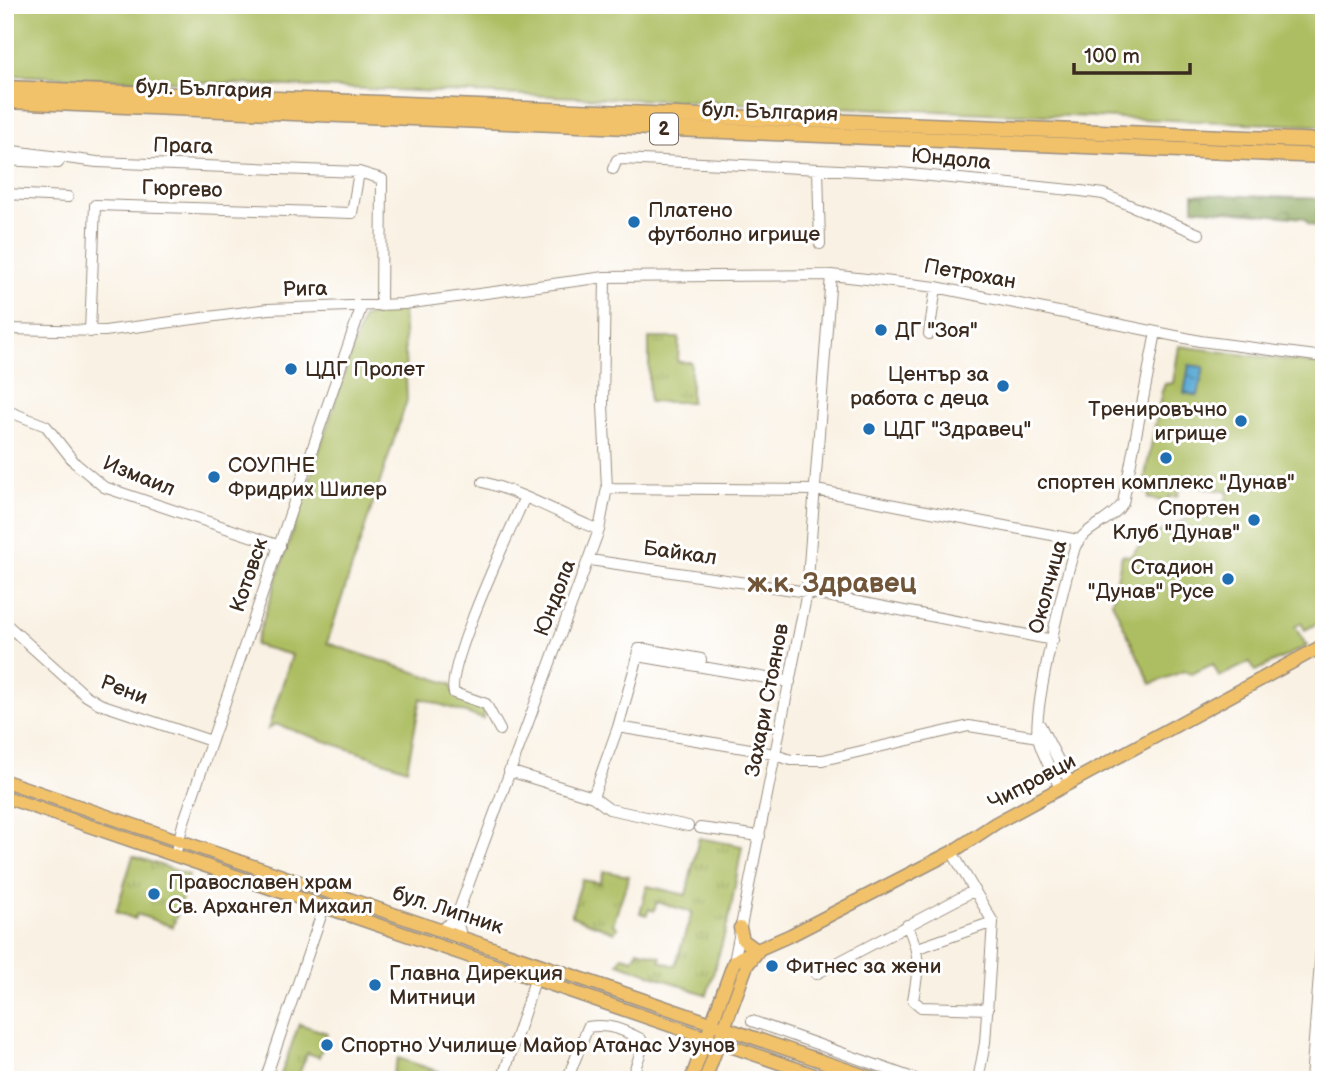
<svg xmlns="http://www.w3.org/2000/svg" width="1329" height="1085" viewBox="0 0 1329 1085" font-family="'Balsamiq Sans',sans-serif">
	<defs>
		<pattern id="forest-crowns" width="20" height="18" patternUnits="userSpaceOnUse" patternTransform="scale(1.75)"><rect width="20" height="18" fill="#8aa558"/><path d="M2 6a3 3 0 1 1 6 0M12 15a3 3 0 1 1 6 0" fill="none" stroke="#728748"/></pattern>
		<pattern id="park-tufts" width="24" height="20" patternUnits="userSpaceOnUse" patternTransform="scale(1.75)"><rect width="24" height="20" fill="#adbe62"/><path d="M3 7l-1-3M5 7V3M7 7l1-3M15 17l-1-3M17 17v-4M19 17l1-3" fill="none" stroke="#8e9b50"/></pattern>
		<pattern id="water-waves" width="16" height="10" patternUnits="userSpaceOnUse" patternTransform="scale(1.75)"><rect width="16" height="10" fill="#5dabd6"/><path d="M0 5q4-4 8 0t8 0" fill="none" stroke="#4e8bad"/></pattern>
	</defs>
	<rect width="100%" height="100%" fill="#fff"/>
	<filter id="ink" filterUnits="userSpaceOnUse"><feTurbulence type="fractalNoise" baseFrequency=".0143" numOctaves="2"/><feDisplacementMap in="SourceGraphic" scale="14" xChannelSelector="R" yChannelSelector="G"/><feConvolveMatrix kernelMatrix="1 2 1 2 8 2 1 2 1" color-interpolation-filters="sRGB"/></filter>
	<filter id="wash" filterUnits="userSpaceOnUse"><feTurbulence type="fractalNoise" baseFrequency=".00686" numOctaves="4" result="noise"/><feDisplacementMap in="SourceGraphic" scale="28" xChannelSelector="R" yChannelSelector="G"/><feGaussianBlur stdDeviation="1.57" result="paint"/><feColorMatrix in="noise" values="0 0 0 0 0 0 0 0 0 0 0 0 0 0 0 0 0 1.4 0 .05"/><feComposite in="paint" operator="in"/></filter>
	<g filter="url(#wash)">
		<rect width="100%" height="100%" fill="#f9f1e3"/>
		<path fill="#adbe62" stroke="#747440" stroke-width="2" d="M5,5H1324V126L5,75Z
			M403,308L407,400L327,643L451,684L454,693L486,704L483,719L421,698L407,769L275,724L268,729L292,655L255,645L363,317Z
			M1179,346L1324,365V612L1317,615L1320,622L1305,630L1301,623L1295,627L1307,646L1255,671L1250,662L1219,677L1213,664L1191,674L1184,671L1151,684L1112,602L1122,555L1130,556L1147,538L1226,500L1228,492L1180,483L1177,497L1169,496L1168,502L1148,498L1149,492L1142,491L1162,391L1165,384L1173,383Z
			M398,1058L407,1061L463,1080H391Z"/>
		<path fill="url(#forest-crowns)" stroke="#62683b" stroke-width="2" d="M1193,194L1324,199V227L1309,225L1304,218L1193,208Z"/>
		<path fill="url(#park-tufts)" stroke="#747440" stroke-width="2" d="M649,338H679L678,362H691V402H649Z
			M699,838L742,846L729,919L707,995L618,963L623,956L633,959L638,950L661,957L660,961L675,966L692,912L657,902L654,911L649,909L647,915L640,913L647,886L686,895Z
			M133,856L189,875L173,927L137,914L135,919L116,912Z
			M604,871L629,876L613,924L618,928L614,932L571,916L582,880L600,883Z
			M299,1024L327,1033L319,1057L307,1053L297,1080H279Z"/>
		<path fill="url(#water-waves)" stroke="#4c6a7a" stroke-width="2" d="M1189,365L1204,367L1198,396L1184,393Z"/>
	</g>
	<g filter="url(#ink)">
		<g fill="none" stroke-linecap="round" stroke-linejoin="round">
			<defs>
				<path id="minor" d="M5,150L97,162L359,172L382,179L381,306
					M5,160L58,163
					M613,169L617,160L622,159L900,173L1081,191L1103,194L1199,234
					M818,169L820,244
					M5,194L68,197
					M5,329L105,331L268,309L404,304L605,277L831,275L936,287L1200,341L1324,357
					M90,332L95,205L352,213L359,172
					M929,334L936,287
					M5,410L46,426L75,463L104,487L280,546
					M483,482C523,493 560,514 599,530
					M607,488L816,490L1078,540
					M590,560L807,592L1053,640
					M5,623L85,695L100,704L211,741
					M638,656L639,649H645L701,659L700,666
					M1040,725L1070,783
					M618,727L638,656L790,682
					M500,730L486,704L454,693C445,668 510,531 524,499
					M509,771L593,797L609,809L688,826
					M1060,788C1053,772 1042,756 1038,738C1032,711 1065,580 1075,547C1085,526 1111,522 1123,503L1156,332
					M593,797L618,727L762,751L791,760H823L969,726L1038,737
					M700,828L760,836
					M952,852L993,922L985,1043L978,1080
					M175,855L183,824L361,308
					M456,918L599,530L607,488L603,405L605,277
					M907,925C921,954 919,969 913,1000L921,1007L988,1009
					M442,929L456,918L461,935
					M918,948L993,922
					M734,962L807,592L831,275
					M816,974L975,890
					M752,1021L918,1080
					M265,1080L324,907
					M502,1080L536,977
					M567,1080L588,1027C608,1023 623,1030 641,1039L643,1046L631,1080
					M1311,1080L1324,910"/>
				<path id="major" d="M5,781L877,1080
					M5,797L829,1080
					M740,928L743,940L758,951
					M691,1080L734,962L741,957L791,935L952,852L996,823L1324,645
					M705,1080L747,965L758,951"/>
				<path id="highway" d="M5,88L1324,141
					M5,101L1324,156"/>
			</defs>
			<use href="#minor" stroke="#9a8e80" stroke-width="12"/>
			<use href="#major" stroke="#9a8e80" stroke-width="15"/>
			<use href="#highway" stroke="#9a8e80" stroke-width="17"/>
			<use href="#minor" stroke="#fff" stroke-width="10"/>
			<use href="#major" stroke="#f2c26a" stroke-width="12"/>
			<use href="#highway" stroke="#f2c26a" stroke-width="14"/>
		</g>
	</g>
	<g fill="#1f6fb2" stroke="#fff" stroke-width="2.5">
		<circle cx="634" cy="222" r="7"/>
		<circle cx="881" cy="330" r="7"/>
		<circle cx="291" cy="369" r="7"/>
		<circle cx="1003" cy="386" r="7"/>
		<circle cx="1241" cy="421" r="7"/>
		<circle cx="869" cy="429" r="7"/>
		<circle cx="1166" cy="458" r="7"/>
		<circle cx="214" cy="477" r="7"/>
		<circle cx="1254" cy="520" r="7"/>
		<circle cx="1228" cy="579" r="7"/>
		<circle cx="154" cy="894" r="7"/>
		<circle cx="772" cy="966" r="7"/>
		<circle cx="375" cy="985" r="7"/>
		<circle cx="327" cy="1045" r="7"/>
	</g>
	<g text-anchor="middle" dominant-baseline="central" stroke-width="6" stroke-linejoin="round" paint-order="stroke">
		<rect fill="#fff" stroke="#766a62" stroke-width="2" x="650" y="113.5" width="28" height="31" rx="5"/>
		<g font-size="19" font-weight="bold" fill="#3b2a1e">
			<text x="664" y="129">2</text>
		</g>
		<g font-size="21" fill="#3b2a1e" stroke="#fff">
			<text transform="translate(204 89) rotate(2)">бул. България</text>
			<text transform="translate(770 112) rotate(2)">бул. България</text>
			<text transform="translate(183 146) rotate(2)">Прага</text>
			<text transform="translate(951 159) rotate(5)">Юндола</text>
			<text transform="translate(182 189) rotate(2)">Гюргево</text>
			<text transform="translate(970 274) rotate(10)">Петрохан</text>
			<text transform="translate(305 289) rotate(-1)">Рига</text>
			<text transform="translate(139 476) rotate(22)">Измаил</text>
			<text transform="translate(680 553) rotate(8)">Байкал</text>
			<text transform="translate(249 575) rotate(-71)">Котовск</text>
			<text transform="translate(1048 587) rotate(-75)">Околчица</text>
			<text transform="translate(555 598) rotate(-69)">Юндола</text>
			<text transform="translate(124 690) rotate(21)">Рени</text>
			<text transform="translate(767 700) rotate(-79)">Захари Стоянов</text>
			<text transform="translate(1032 782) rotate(-28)">Чипровци</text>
			<text transform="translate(448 910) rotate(18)">бул. Липник</text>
		</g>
		<g font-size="21" fill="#3b2a1e" stroke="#fff" text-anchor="start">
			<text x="648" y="210">Платено<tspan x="648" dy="24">футболно игрище</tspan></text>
			<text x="895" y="330">ДГ "Зоя"</text>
			<text x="305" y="369">ЦДГ Пролет</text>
			<text x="989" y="374" text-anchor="end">Център за<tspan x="989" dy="24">работа с деца</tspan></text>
			<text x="1227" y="409" text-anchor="end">Тренировъчно<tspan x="1227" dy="24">игрище</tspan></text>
			<text x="883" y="429">ЦДГ "Здравец"</text>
			<text x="228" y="465">СОУПНЕ<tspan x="228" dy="24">Фридрих Шилер</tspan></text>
			<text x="1166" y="482" text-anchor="middle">спортен комплекс "Дунав"</text>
			<text x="1240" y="508" text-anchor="end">Спортен<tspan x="1240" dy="24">Клуб "Дунав"</tspan></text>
			<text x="1214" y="567" text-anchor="end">Стадион<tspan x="1214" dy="24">"Дунав" Русе</tspan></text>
			<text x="168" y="882">Православен храм<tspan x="168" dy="24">Св. Архангел Михаил</tspan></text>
			<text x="786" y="966">Фитнес за жени</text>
			<text x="389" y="973">Главна Дирекция<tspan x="389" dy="24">Митници</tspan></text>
			<text x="341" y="1045">Спортно Училище Майор Атанас Узунов</text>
		</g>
		<g font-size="28" font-weight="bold" fill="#715539" stroke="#fff">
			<text x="832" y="583">ж.к. Здравец</text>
		</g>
	</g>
	<rect width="1329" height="1085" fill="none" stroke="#fff" stroke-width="28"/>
	<path d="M1074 63v10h116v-10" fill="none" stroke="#3b2a1e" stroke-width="3.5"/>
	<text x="1084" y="63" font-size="21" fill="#3b2a1e" stroke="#ffffff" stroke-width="5" paint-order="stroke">100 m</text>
</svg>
